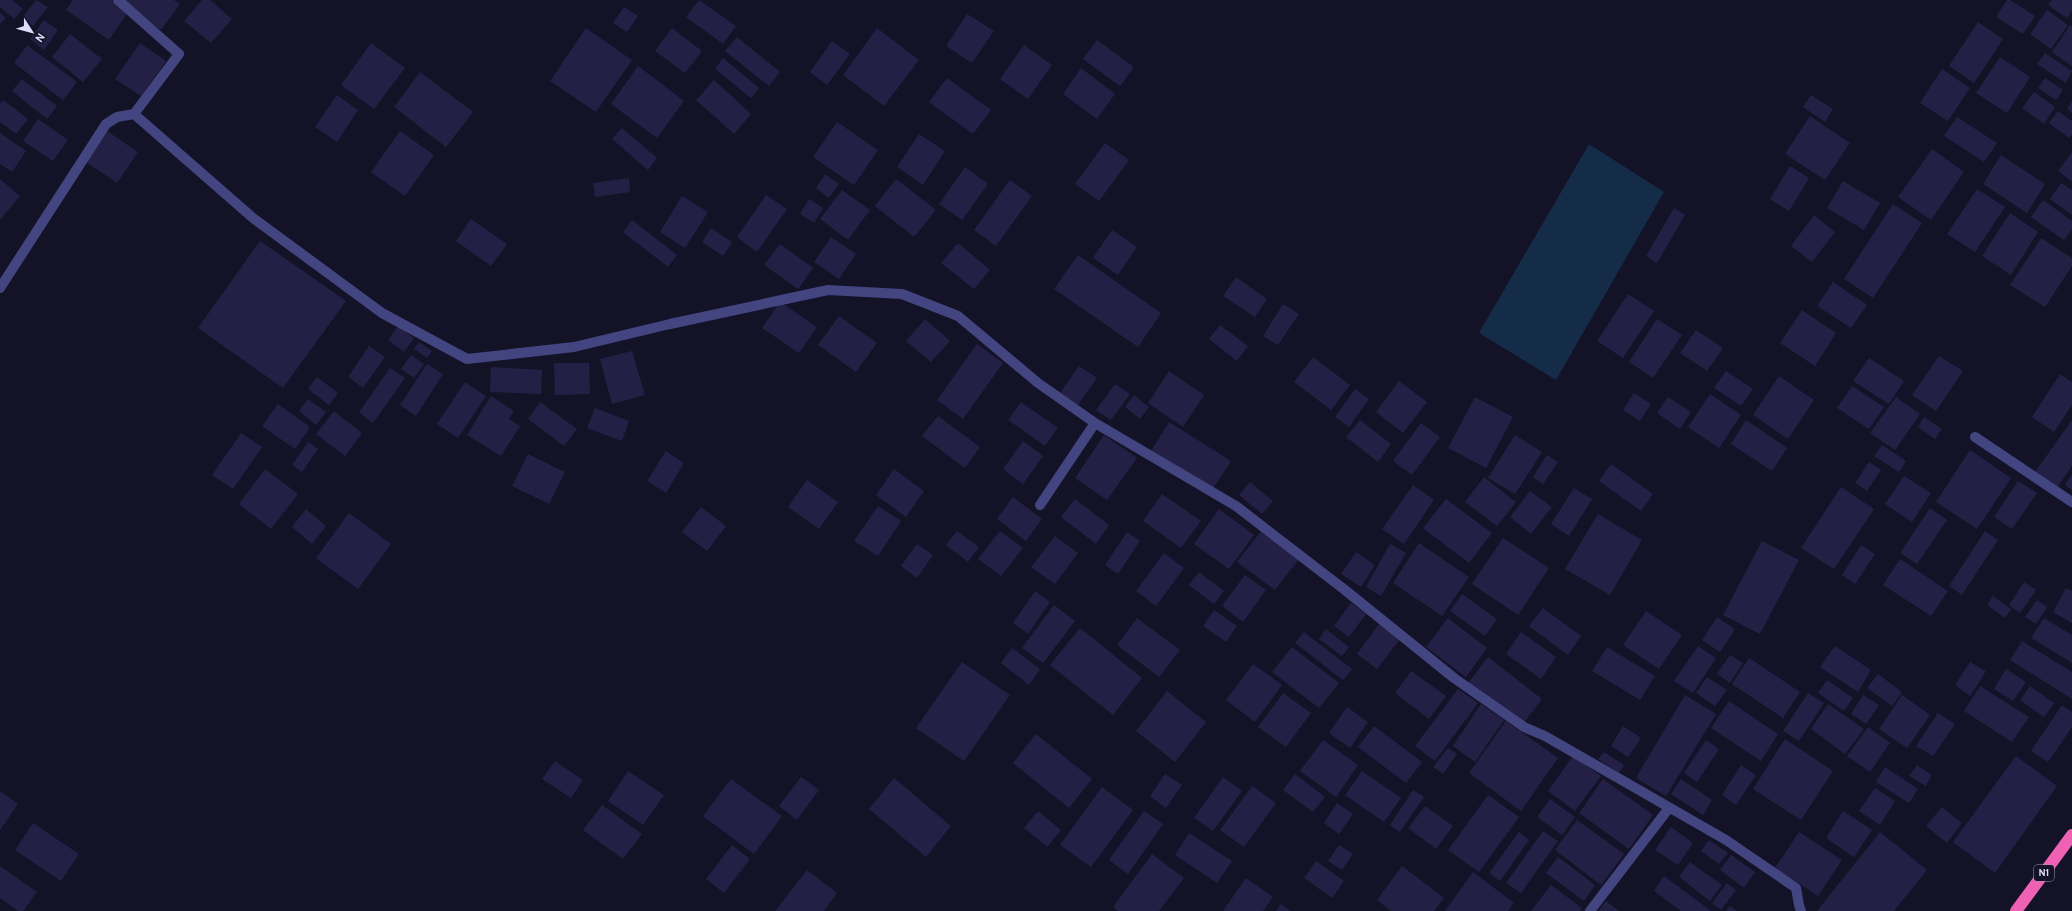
<svg xmlns="http://www.w3.org/2000/svg" width="2072" height="911" viewBox="0 0 2072 911" font-family="Overpass,sans-serif">
	<rect width="100%" height="100%" fill="#141226"/>
	<path fill="#142c48" d="M1589,144L1664,192L1556,380L1479,333Z"/>
	<path fill="#242045" d="M0,0H12L23,9L14,19L0,7Z
		M36,0L48,7L33,26L22,18Z
		M73,0H111L128,12L109,40L66,10Z
		M120,0H174L180,4L161,30Z
		M202,0H210L232,19L211,43L184,21Z
		M699,0L736,26L723,44L686,17Z
		M2007,0H2010L2035,16L2023,34L1996,17Z
		M2052,0H2072V11L2067,18L2048,5Z
		M624,7L638,16L627,32L613,23Z
		M2047,10L2068,25L2051,49L2030,34Z
		M0,13L6,18L0,24Z
		M967,14L994,31L972,63L946,46Z
		M44,20L58,30L44,50L30,39Z
		M1978,22L2003,39L1974,83L1949,66Z
		M2070,25L2072,27V66L2052,52Z
		M586,28L632,60L596,112L550,81Z
		M672,28L702,51L685,73L655,51Z
		M877,28L919,60L884,106L843,75Z
		M70,34L102,59L83,82L52,57Z
		M737,37L780,72L769,86L725,51Z
		M1097,40L1134,67L1120,86L1083,59Z
		M832,41L850,54L827,85L810,72Z
		M140,43L166,61L141,96L115,79Z
		M371,43L405,68L374,109L341,85Z
		M27,45L77,82L63,100L14,63Z
		M1024,45L1052,65L1028,99L1000,79Z
		M2045,53L2072,71L2066,83L2037,64Z
		M2000,57L2030,77L2007,113L1976,93Z
		M723,58L759,88L751,98L715,69Z
		M638,66L684,101L657,138L611,104Z
		M1081,68L1115,94L1097,119L1063,94Z
		M1942,69L1970,88L1948,121L1920,103Z
		M420,72L473,112L446,147L394,107Z
		M947,78L991,110L973,134L929,102Z
		M2045,78L2063,90L2056,100L2038,88Z
		M22,79L57,106L47,119L12,91Z
		M714,80L751,114L734,134L696,100Z
		M2034,92L2055,107L2044,124L2022,108Z
		M337,95L358,110L337,142L315,127Z
		M1811,95L1833,109L1825,122L1803,107Z
		M3,100L28,119L16,134L0,122V104Z
		M2072,101V113L2067,109Z
		M2058,111L2072,121V135L2069,138L2049,123Z
		M1810,116L1850,143L1825,180L1785,154Z
		M1957,117L1997,143L1984,162L1944,136Z
		M38,119L68,140L53,161L23,141Z
		M837,122L878,150L854,185L813,157Z
		M622,128L657,158L648,170L612,139Z
		M107,131L138,152L117,183L86,162Z
		M400,131L434,155L405,196L371,172Z
		M0,133L26,151L12,172L0,164Z
		M919,134L945,151L923,185L897,167Z
		M1105,143L1129,160L1099,201L1075,184Z
		M1932,149L1964,172L1931,220L1898,197Z
		M2072,152V182L2058,171Z
		M2001,155L2045,184L2027,213L1983,184Z
		M1790,166L1809,178L1789,211L1770,199Z
		M965,167L988,184L962,220L939,204Z
		M825,174L839,184L829,198L816,188Z
		M629,178L630,192L595,197L593,183Z
		M0,179L20,196L0,220Z
		M896,179L936,210L914,237L875,206Z
		M1010,180L1032,196L996,246L974,230Z
		M1843,181L1880,203L1864,230L1827,208Z
		M2061,183L2072,190V215L2050,199Z
		M1977,189L2005,207L1975,252L1947,234Z
		M842,190L870,210L848,240L820,219Z
		M766,195L787,209L757,252L737,237Z
		M682,196L708,212L685,248L660,232Z
		M809,199L823,208L814,223L800,214Z
		M2043,200L2072,221V230L2064,240L2031,217Z
		M1893,204L1922,223L1873,298L1844,279Z
		M1674,208L1685,215L1657,263L1646,256Z
		M2010,213L2038,232L2011,275L1982,256Z
		M1814,215L1835,232L1812,262L1791,246Z
		M471,219L507,244L491,266L456,241Z
		M632,220L677,255L668,267L623,232Z
		M711,228L732,242L723,256L702,242Z
		M1112,230L1137,247L1118,275L1093,258Z
		M831,237L856,254L839,279L814,262Z
		M2041,238L2072,258V266L2045,307L2010,285Z
		M260,241L346,301L283,388L198,328Z
		M958,243L990,270L974,289L941,263Z
		M780,244L813,268L798,289L764,265Z
		M1078,255L1161,313L1138,347L1054,289Z
		M1236,277L1267,299L1255,317L1223,296Z
		M1833,282L1867,305L1851,328L1817,306Z
		M1628,294L1654,311L1623,358L1597,341Z
		M780,302L817,327L799,353L762,328Z
		M1283,304L1299,314L1278,345L1263,336Z
		M1802,310L1836,333L1815,366L1780,343Z
		M839,316L877,343L856,372L818,345Z
		M925,319L950,341L931,362L906,341Z
		M1657,319L1682,335L1653,378L1629,362Z
		M1220,325L1248,346L1237,361L1209,339Z
		M398,326L414,338L404,352L388,340Z
		M1696,330L1723,348L1707,371L1680,353Z
		M419,342L432,351L427,358L414,349Z
		M977,344L1003,363L963,419L937,400Z
		M369,346L385,357L363,388L348,377Z
		M632,351L645,395L612,404L600,359Z
		M411,355L424,364L414,378L401,369Z
		M1939,356L1963,371L1936,411L1912,395Z
		M1313,357L1350,385L1331,410L1294,382Z
		M1869,358L1904,381L1889,404L1853,381Z
		M554,363H589L590,394L555,395Z
		M427,364L443,374L416,416L400,405Z
		M1079,366L1097,378L1078,405L1060,393Z
		M491,367L542,370L541,394L490,392Z
		M390,368L405,378L373,423L359,412Z
		M1169,371L1204,395L1183,427L1148,403Z
		M1726,371L1753,389L1741,406L1714,388Z
		M2060,374L2072,382V405L2054,432L2032,417Z
		M1779,376L1814,400L1788,439L1753,415Z
		M317,377L338,393L329,405L308,389Z
		M1399,381L1427,402L1403,433L1376,412Z
		M465,382L486,396L458,438L437,424Z
		M1115,384L1130,394L1111,420L1096,410Z
		M1852,386L1884,407L1869,429L1837,408Z
		M1355,389L1369,399L1349,427L1335,417Z
		M1634,393L1651,404L1640,421L1623,410Z
		M1710,394L1741,415L1719,448L1688,427Z
		M1134,395L1149,407L1140,419L1125,407Z
		M491,396L514,411L509,419L520,426L501,456L467,435Z
		M1475,397L1513,417L1486,468L1448,448Z
		M1668,397L1691,412L1680,429L1657,413Z
		M1896,397L1920,414L1895,450L1870,433Z
		M308,399L326,412L316,425L299,411Z
		M540,402L577,429L564,446L528,419Z
		M1021,402L1058,428L1045,446L1008,420Z
		M278,404L310,427L295,449L262,426Z
		M595,408L629,421L622,441L587,428Z
		M334,411L362,433L345,456L316,434Z
		M938,416L980,447L965,468L922,436Z
		M1924,417L1942,429L1935,439L1918,427Z
		M1360,420L1391,444L1378,462L1346,437Z
		M1746,420L1787,448L1772,471L1731,444Z
		M2072,420V466L2057,488L2035,472Z
		M1169,422L1231,461L1212,490L1151,451Z
		M1421,423L1440,437L1412,475L1393,461Z
		M241,433L262,447L233,489L212,475Z
		M1104,435L1137,458L1107,500L1075,478Z
		M1515,435L1542,452L1515,494L1488,478Z
		M1023,441L1043,456L1023,484L1003,469Z
		M308,442L318,449L302,472L292,465Z
		M1882,445L1906,461L1899,472L1874,456Z
		M1970,450L2011,478L1977,529L1936,502Z
		M666,451L684,463L666,493L647,481Z
		M528,454L565,472L549,504L512,486Z
		M1547,455L1558,462L1543,484L1533,477Z
		M1869,462L1881,470L1867,491L1855,483Z
		M1611,464L1653,494L1641,511L1599,481Z
		M265,469L298,494L271,529L239,504Z
		M894,469L924,491L906,517L876,495Z
		M2072,474V490L2065,485Z
		M1904,476L1931,493L1912,522L1885,504Z
		M1484,477L1516,502L1497,526L1465,502Z
		M807,480L838,502L819,529L788,507Z
		M2018,481L2037,493L2012,529L1994,517Z
		M1250,482L1273,501L1262,514L1239,495Z
		M1413,485L1434,500L1404,544L1382,529Z
		M1841,487L1874,509L1834,569L1801,548Z
		M1574,488L1592,499L1569,536L1551,524Z
		M1530,491L1552,507L1531,534L1510,517Z
		M1162,494L1201,521L1181,548L1143,521Z
		M1013,497L1042,519L1026,541L997,519Z
		M1075,499L1109,525L1096,544L1061,517Z
		M1446,499L1492,533L1469,563L1423,528Z
		M878,506L901,521L878,556L854,541Z
		M701,507L726,526L707,551L682,532Z
		M1930,508L1947,520L1917,564L1900,553Z
		M306,509L326,526L312,544L292,527Z
		M1219,509L1254,535L1229,569L1194,544Z
		M349,513L391,544L358,589L316,558Z
		M1598,514L1642,540L1610,595L1565,569Z
		M1262,530L1299,559L1275,590L1237,562Z
		M957,531L979,547L968,562L946,545Z
		M1000,531L1023,548L1001,576L978,559Z
		M1985,531L1998,540L1962,595L1949,586Z
		M1127,532L1140,541L1118,574L1105,565Z
		M1055,536L1078,553L1055,584L1031,567Z
		M1503,538L1549,568L1518,615L1472,584Z
		M1762,541L1799,560L1760,634L1723,615Z
		M1419,543L1469,577L1442,616L1393,583Z
		M917,544L933,555L917,578L901,566Z
		M1390,544L1406,553L1381,596L1366,587Z
		M1861,545L1875,554L1855,584L1842,575Z
		M1356,552L1375,565L1361,587L1341,574Z
		M1164,553L1184,568L1156,606L1136,591Z
		M1900,559L1948,591L1931,616L1883,585Z
		M1199,572L1224,591L1214,604L1189,585Z
		M1245,575L1266,590L1243,622L1222,606Z
		M2024,582L2036,590L2020,613L2009,605Z
		M2066,588L2072,591V623L2053,612Z
		M1035,591L1050,602L1028,634L1013,623Z
		M1462,594L1497,619L1485,636L1450,611Z
		M1993,596L2011,609L2005,618L1987,605Z
		M2037,600L2047,607L2036,624L2025,617Z
		M1351,603L1366,614L1349,637L1334,626Z
		M1054,605L1075,621L1043,663L1022,648Z
		M1543,608L1581,636L1568,655L1529,626Z
		M1214,610L1237,626L1226,642L1203,626Z
		M1646,611L1682,635L1659,669L1623,645Z
		M1717,617L1735,629L1720,652L1702,640Z
		M1137,618L1180,650L1159,677L1117,645Z
		M1448,618L1487,648L1466,677L1426,647Z
		M2044,618L2072,635V663L2031,638Z
		M1379,624L1400,639L1377,669L1357,654Z
		M1080,628L1142,678L1113,715L1050,665Z
		M1326,629L1349,647L1342,656L1319,639Z
		M1304,632L1352,669L1343,680L1295,643Z
		M1521,632L1556,657L1541,679L1506,654Z
		M2022,641L2072,672V699L2010,660Z
		M1698,646L1716,658L1693,693L1674,681Z
		M1835,646L1871,670L1858,692L1820,667Z
		M1292,647L1339,683L1319,708L1272,672Z
		M1607,647L1655,676L1640,700L1592,671Z
		M1012,648L1040,669L1029,685L1001,663Z
		M1730,655L1743,663L1730,683L1717,674Z
		M1488,657L1542,699L1522,725L1468,683Z
		M1749,658L1800,692L1783,718L1732,684Z
		M962,662L1010,695L964,761L916,728Z
		M1970,662L1986,671L1970,696L1955,685Z
		M1253,664L1282,685L1255,722L1226,700Z
		M2006,669L2026,682L2013,701L1994,689Z
		M1411,671L1446,696L1429,719L1395,693Z
		M1878,674L1902,692L1892,706L1867,688Z
		M1707,677L1727,690L1715,706L1696,693Z
		M1827,680L1853,698L1844,711L1818,693Z
		M1980,686L2029,717L2012,742L1964,711Z
		M2030,686L2054,703L2044,717L2020,700Z
		M1458,689L1478,703L1435,761L1415,746Z
		M1167,691L1206,722L1175,762L1136,731Z
		M1283,693L1311,713L1286,747L1258,727Z
		M1808,693L1824,703L1799,741L1783,731Z
		M1685,695L1716,714L1666,796L1636,778Z
		M1863,695L1879,705L1866,724L1851,714Z
		M1902,695L1930,715L1907,748L1879,729Z
		M1729,701L1778,734L1761,761L1711,728Z
		M1481,704L1504,720L1475,762L1453,746Z
		M1828,704L1864,729L1845,754L1811,729Z
		M2062,705L2072,712V727L2048,762L2031,751Z
		M1347,707L1368,722L1350,748L1329,733Z
		M1938,713L1955,724L1933,756L1916,746Z
		M1506,721L1558,758L1521,811L1469,773Z
		M1374,726L1422,762L1406,783L1358,747Z
		M1623,726L1641,738L1628,757L1611,746Z
		M1868,727L1890,743L1870,772L1847,756Z
		M1036,734L1092,779L1069,808L1013,763Z
		M1785,739L1833,771L1801,820L1753,789Z
		M1323,740L1358,765L1336,797L1300,771Z
		M1706,740L1719,749L1697,782L1684,773Z
		M1448,748L1457,754L1443,774L1433,767Z
		M1604,752L1624,765L1619,773L1598,759Z
		M1573,756L1601,776L1575,811L1548,791Z
		M2016,756L2057,786L1995,873L1953,842Z
		M555,761L583,780L571,798L542,779Z
		M1741,765L1756,775L1736,805L1722,795Z
		M1917,765L1932,775L1926,786L1909,776Z
		M1885,767L1918,789L1909,803L1876,782Z
		M628,771L664,795L643,825L608,801Z
		M1362,771L1401,798L1384,822L1345,795Z
		M1165,774L1182,785L1166,808L1150,796Z
		M1295,774L1325,797L1313,812L1283,790Z
		M801,777L819,790L797,820L779,806Z
		M1223,777L1242,791L1213,831L1194,818Z
		M894,778L951,826L926,857L869,809Z
		M731,779L782,816L754,854L703,816Z
		M1603,779L1653,815L1629,849L1579,813Z
		M1681,779L1712,800L1703,815L1671,794Z
		M1252,786L1276,803L1244,847L1220,830Z
		M1102,787L1133,810L1091,867L1060,845Z
		M1875,788L1895,801L1880,825L1859,811Z
		M1413,790L1424,797L1400,832L1390,825Z
		M0,791L18,804L0,830Z
		M1488,795L1519,817L1479,872L1448,850Z
		M1550,799L1575,817L1562,835L1537,817Z
		M1337,803L1353,814L1339,834L1324,823Z
		M602,805L642,834L623,859L583,830Z
		M1425,806L1453,826L1436,849L1408,828Z
		M1942,807L1962,823L1947,843L1926,826Z
		M1038,811L1061,830L1047,847L1024,828Z
		M1144,811L1163,824L1128,874L1109,860Z
		M1843,811L1872,830L1854,857L1826,838Z
		M1577,820L1624,854L1601,885L1555,850Z
		M33,823L79,854L61,881L15,850Z
		M1671,827L1693,843L1678,865L1655,850Z
		M1543,831L1558,841L1521,893L1506,883Z
		M1519,832L1529,840L1500,881L1489,873Z
		M1799,832L1842,860L1818,896L1775,868Z
		M1880,832L1927,870L1894,911H1817Z
		M1189,833L1232,861L1217,883L1175,855Z
		M1709,840L1728,853L1719,864L1701,851Z
		M732,845L750,859L724,893L706,879Z
		M1339,845L1353,854L1342,870L1328,861Z
		M1152,854L1184,878L1159,911H1118L1113,907Z
		M1731,855L1755,872L1744,888L1720,870Z
		M1558,857L1595,885L1584,901L1546,873Z
		M1316,861L1344,881L1332,898L1304,878Z
		M1690,862L1722,885L1710,901L1679,877Z
		M0,866L37,892L23,911H18L0,898Z
		M1402,866L1444,898L1434,911H1391L1377,900Z
		M807,870L837,893L824,911H775Z
		M1473,872L1514,903L1508,911H1445Z
		M1664,876L1711,911H1681L1654,891Z
		M1246,878L1273,897L1263,911H1223Z
		M1727,883L1736,890L1721,910L1712,903Z
		M1551,885L1582,908L1580,911H1531Z
		M1606,901L1619,911H1598Z
		M1281,904L1290,911H1276Z
		M1730,906L1737,911H1726Z"/>
	<g fill="none" stroke-linecap="round" stroke-linejoin="round">
		<path stroke="#424580" stroke-width="10" d="M118,0L179,54L134,114L253,218L382,313L467,359L574,347L670,324L828,290L902,294L958,316L1038,383L1095,423L1236,506L1345,590L1454,678L1524,727L1545,736L1726,840L1796,888L1799,905L1801,911
			M0,288L106,124L117,117L134,114
			M1975,437L2072,502
			M1040,505L1095,423
			M1590,911L1669,808"/>
		<path stroke="#ef62b3" stroke-width="12" d="M2016,911L2072,835"/>
	</g>
	<g text-anchor="middle" dominant-baseline="central" stroke-width="4" stroke-linejoin="round" paint-order="stroke">
		<rect fill="#141226" stroke="#a09fbb" stroke-width="1" x="2034" y="865" width="20" height="16" rx="3"/>
		<g font-size="10" font-weight="bold" fill="#dcdbfb">
			<text x="2044" y="873">N1</text>
		</g>
	</g>
	<g transform="translate(32 32) rotate(126)" stroke="#141226" stroke-width="3" paint-order="stroke">
	<path d="M0-3L7 15L0 10L-7 15Z" fill="#dcdbfb"/>
	<text y="-6" font-size="11" font-weight="bold" text-anchor="middle" fill="#dcdbfb">N</text>
	</g>
</svg>
